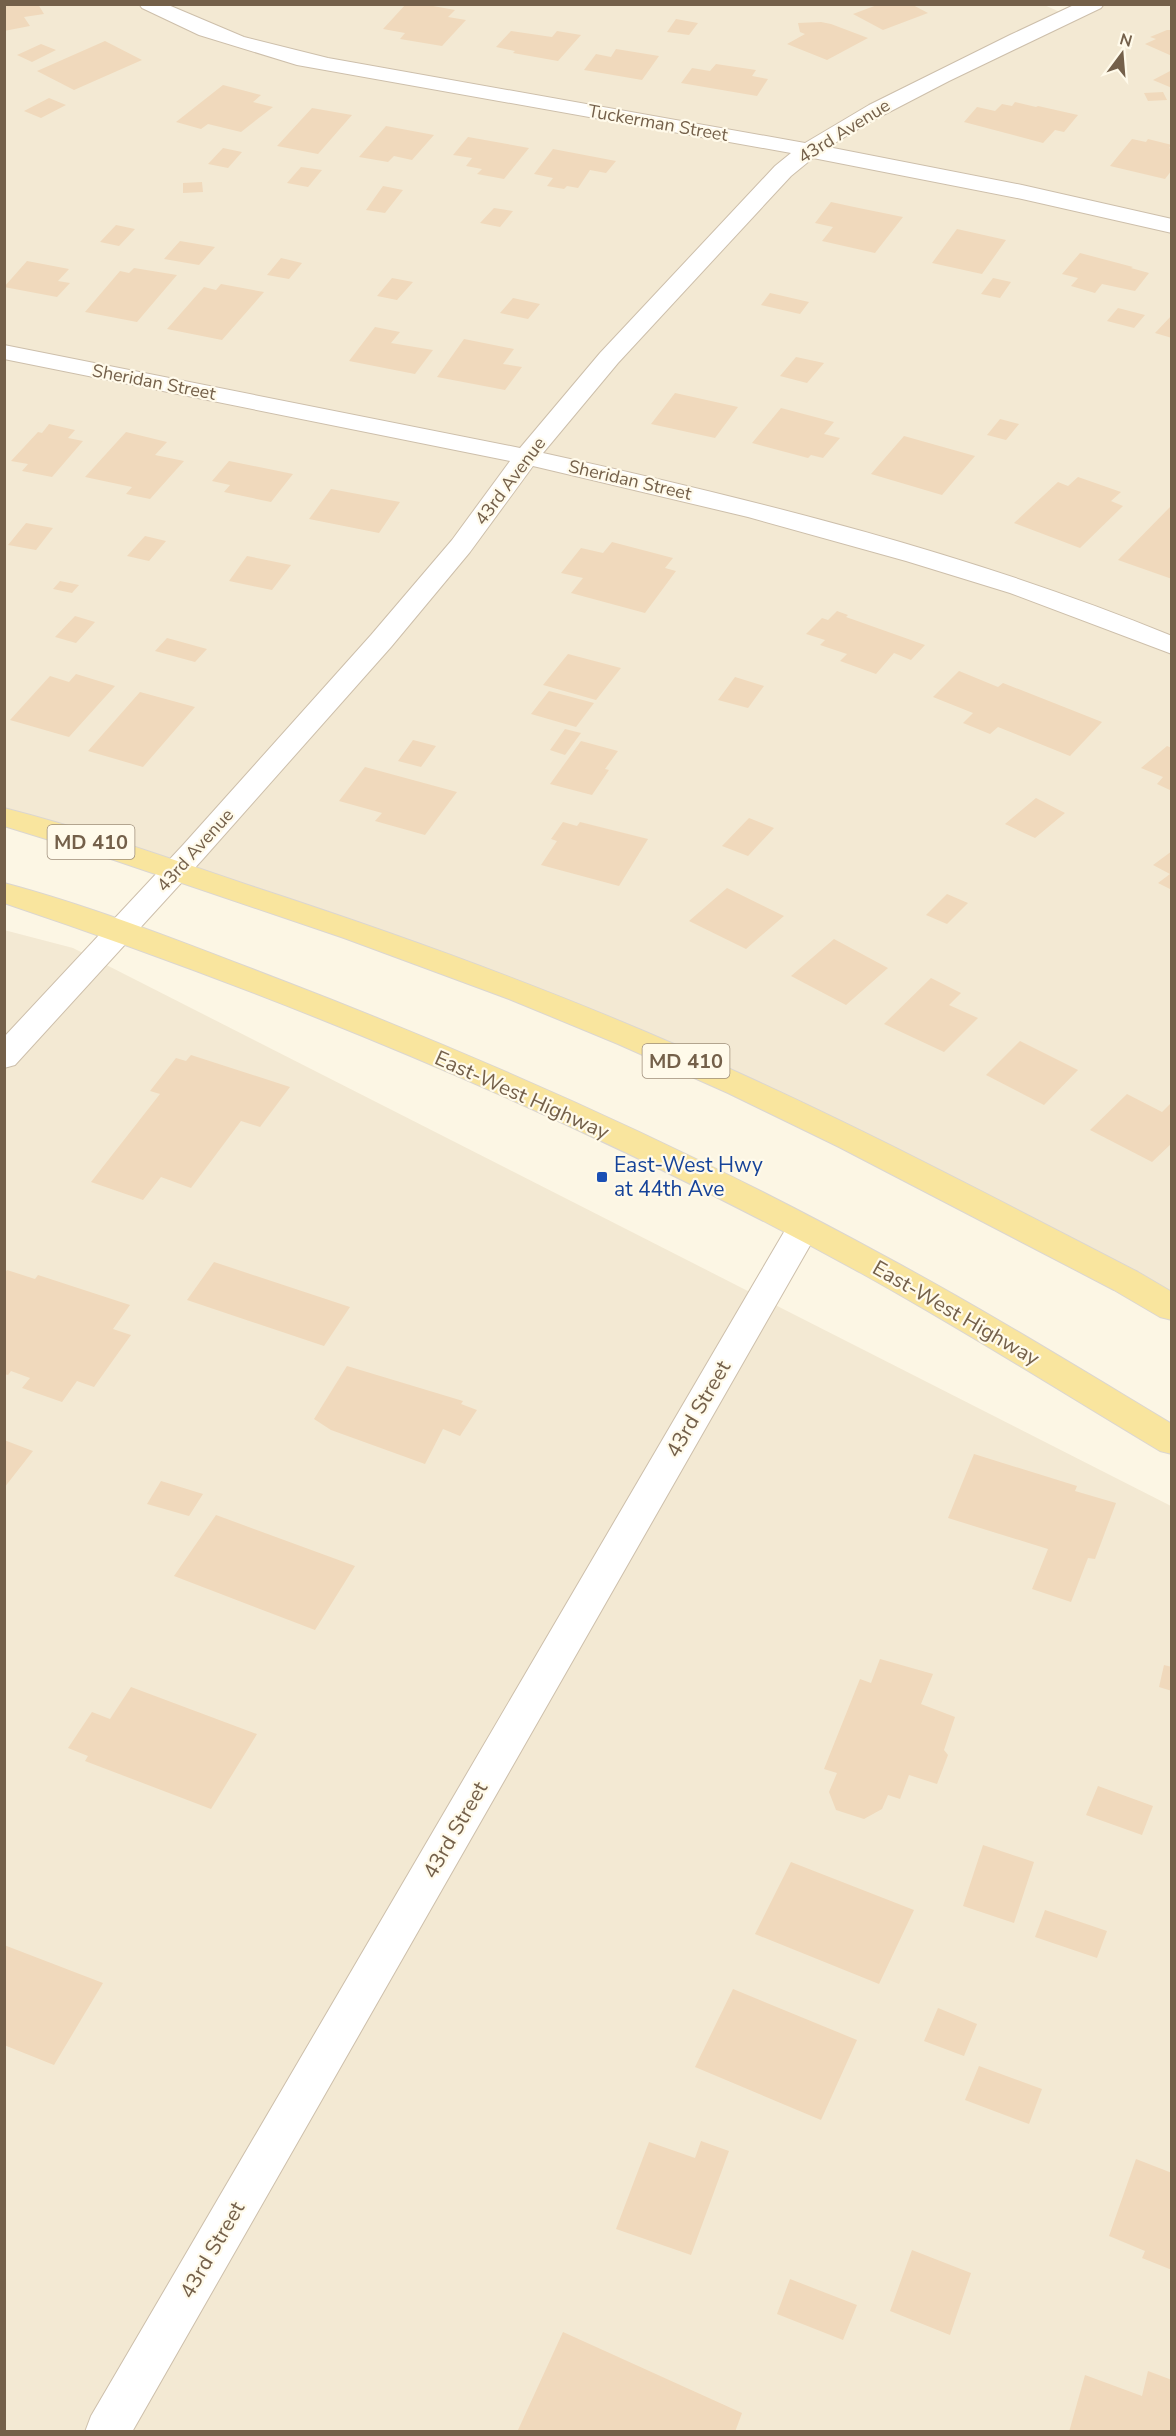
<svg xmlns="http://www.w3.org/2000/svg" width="1176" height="2436" viewBox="0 0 1176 2436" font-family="'Nunito Sans',sans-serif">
	<rect width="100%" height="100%" fill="#fcf6e4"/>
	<path fill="#f3e9d3" d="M1042,4L1069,16L1094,5H1171V1308L579,1015L5,817L4,5Z
		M4,930L73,948L1171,1506V2431H5Z"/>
	<path fill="#f0d9bc" d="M4,4H38L44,14L24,17L30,26L4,31Z
		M406,4H422L455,10L448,17L466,20L442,46L400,39L405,33L383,29Z
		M875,4H911L928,13L883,30L853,14L877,5Z
		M676,19L698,23L689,35L667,32Z
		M821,22L831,24L868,38L827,60L787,44L805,34L800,32L798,23Z
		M1167,30H1172V56L1145,44L1156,39L1150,37Z
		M511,31L552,37L557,31L581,35L558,61L513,53L515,51L496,47Z
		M105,41L142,60L74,90L37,71Z
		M41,44L56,50L32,62L17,55Z
		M616,49L659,56L642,80L584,70L596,54L611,57Z
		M716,64L756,70L752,76L768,79L757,96L681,83L692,68L710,71Z
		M1172,70V88L1153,80Z
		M223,85L261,95L253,102L273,107L241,132L208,124L201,129L176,122Z
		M1163,92L1167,100L1148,101L1144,93Z
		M49,98L66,105L41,118L24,111Z
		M1015,102L1036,107L1038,106L1078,115L1064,132L1055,130L1043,143L964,122L977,107L995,111L1002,104L1012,106Z
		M312,108L352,115L318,154L277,146Z
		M386,126L434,135L412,160L394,156L388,162L359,157Z
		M468,137L529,148L504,179L477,174L482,169L466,166L472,158L453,155Z
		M1132,139L1146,142L1148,139L1172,145L1169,148L1172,149V170L1165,179L1110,166Z
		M223,148L242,152L228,168L208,164Z
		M553,149L616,161L606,173L590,170L578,188L567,186L564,189L547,186L553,178L534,174Z
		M301,167L322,170L308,187L287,183Z
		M202,182L203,192L183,193V183Z
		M383,186L403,190L385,213L366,210Z
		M831,202L854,207L903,217L875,253L822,241L833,227L815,223Z
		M494,208L513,211L500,227L480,223Z
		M116,225L135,229L119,246L100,242Z
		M957,229L1006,240L982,274L932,263Z
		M180,241L215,247L199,265L164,259Z
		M1080,253L1133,267L1131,268L1149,273L1135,291L1102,284L1095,293L1071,286L1078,278L1062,274Z
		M281,258L302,263L289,279L267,275Z
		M27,261L69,269L58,281L70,283L57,297L4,287Z
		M134,268L177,275L137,322L85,312L120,271L129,273Z
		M392,278L413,282L397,300L377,296Z
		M993,278L1011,282L1000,298L981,294Z
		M221,284L264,292L222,340L167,329L204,287L216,290Z
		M770,293L809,302L800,314L761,305Z
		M513,298L540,304L528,319L500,313Z
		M1118,308L1145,315L1134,328L1107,321Z
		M1172,315V338L1155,333Z
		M375,327L400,332L391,343L433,350L415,374L349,361Z
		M464,339L514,349L503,364L522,367L505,390L437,377Z
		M796,357L824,363L807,383L780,376Z
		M675,393L738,407L715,438L651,424Z
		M781,408L834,422L824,434L840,438L823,458L811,455L808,458L752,443Z
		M1000,419L1019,424L1006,440L987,435Z
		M49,424L75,430L68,438L83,441L52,477L22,471L28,464L11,461L38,432L42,433Z
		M126,432L167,442L155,455L184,461L150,499L126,494L132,487L85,477Z
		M904,436L975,456L942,495L871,474Z
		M229,461L293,474L271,502L224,492L230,485L212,481Z
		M1078,477L1121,492L1111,501L1123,506L1080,548L1014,523L1058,482L1068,486Z
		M331,489L400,502L379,533L309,519Z
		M1172,505V579L1118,560Z
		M26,523L53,528L36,550L8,545Z
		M145,536L166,541L149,561L127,556Z
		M612,542L673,558L665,568L676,571L645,613L571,593L583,578L561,573L581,548L603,553Z
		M247,556L291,565L272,590L229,581Z
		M60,581L79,585L72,593L53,589Z
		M837,611L848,615L846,617L925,645L911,660L894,653L876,674L840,661L847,654L820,645L825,640L806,634L822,618L828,620Z
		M75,616L95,622L76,643L55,637Z
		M167,638L207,649L195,662L155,651Z
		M568,654L621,668L596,700L543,685Z
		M959,671L998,687L1003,683L1102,722L1070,756L998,727L990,734L963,723L973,713L933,697Z
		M76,674L115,686L69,737L10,720L50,676L69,682Z
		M735,677L764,686L748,708L718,700Z
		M549,691L594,703L576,727L531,714Z
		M140,692L195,707L143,767L88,751Z
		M565,729L581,733L565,755L550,750Z
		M413,740L436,746L421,767L398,761Z
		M581,741L618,751L605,769L609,770L592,795L550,784Z
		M1167,746L1172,748V791L1157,784L1163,777L1141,768Z
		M365,767L457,792L425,835L375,821L382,813L339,801Z
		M1036,798L1065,813L1035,838L1005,824Z
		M749,818L774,828L748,856L722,846Z
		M563,822L577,826L580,822L648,839L619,886L541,865L557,841L551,839Z
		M1172,851V890L1158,883L1170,874L1153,865Z
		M727,888L784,916L746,949L689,921Z
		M947,894L968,903L947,924L926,915Z
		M834,939L888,968L846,1005L791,976Z
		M931,978L961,993L949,1005L978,1018L944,1052L884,1024Z
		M1020,1041L1078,1070L1044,1105L986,1075Z
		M191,1055L290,1087L260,1127L241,1121L191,1188L161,1177L143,1200L91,1182L160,1094L150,1091L176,1058L186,1061Z
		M1127,1094L1162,1112L1172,1102V1143L1152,1162L1090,1130Z
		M214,1262L350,1307L324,1346L187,1300Z
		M7,1270L35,1279L38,1275L130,1305L113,1329L131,1335L94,1387L77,1381L62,1402L22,1388L30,1378L11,1371L8,1375L4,1374V1274Z
		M347,1366L463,1401L461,1404L477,1410L460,1436L443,1429L425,1464L331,1430L314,1419Z
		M4,1440L33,1451L4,1488Z
		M974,1454L1077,1486L1075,1491L1116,1503L1095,1559L1088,1558L1071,1602L1032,1589L1048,1549L948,1518Z
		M161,1481L203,1494L189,1516L147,1504Z
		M216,1515L355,1566L315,1630L174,1576Z
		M880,1659L933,1674L921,1704L955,1717L944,1750L948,1755L937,1784L909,1775L900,1799L888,1795L882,1809L864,1819L836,1810L829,1792L837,1773L824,1769L860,1679L871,1683Z
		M1164,1665L1172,1667V1691L1159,1687Z
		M131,1687L257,1734L211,1809L85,1761L88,1756L68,1748L92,1712L110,1719Z
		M1098,1786L1153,1806L1142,1835L1086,1815Z
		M983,1845L1034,1862L1014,1923L963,1906Z
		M791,1862L914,1910L879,1984L755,1934Z
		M1045,1910L1107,1931L1097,1958L1035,1937Z
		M4,1945L103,1983L54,2065L4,2045Z
		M733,1989L857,2040L821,2120L695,2067Z
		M938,2008L977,2024L964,2056L924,2041Z
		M979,2066L1042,2089L1029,2124L965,2100Z
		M701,2141L729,2151L691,2255L616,2229L649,2142L695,2158Z
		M1136,2159L1172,2173V2270L1142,2258L1145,2251L1109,2236Z
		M912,2250L971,2273L950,2335L890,2311Z
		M790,2279L857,2305L843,2340L777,2314Z
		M563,2332L742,2413L735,2432L518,2430Z
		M1148,2371L1172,2380V2432H1069L1085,2375L1142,2396Z"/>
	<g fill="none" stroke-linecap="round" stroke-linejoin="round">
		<defs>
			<path id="minor" d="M139,4H166L244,37L328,58L805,143L869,105L1010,35L1076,4H1104L1101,8L949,81L870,122L828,147L1022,185L1172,219V233L1022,199L813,158L791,176L618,363L543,453C756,500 970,553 1172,636V654L1010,593L906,561L748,517L533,466L470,552L391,647L203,859L15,1065L4,1068V1037L183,845L371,635L452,540L510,461L4,359V345L520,448L600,353L775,166L791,153L297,65L199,35L142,8Z
				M803,1216L815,1220L820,1228L132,2432H85L91,2416L791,1220Z"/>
			<path id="primary" d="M4,808C90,830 174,860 257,888C425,943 591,1004 752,1079C883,1139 1010,1206 1138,1272L1172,1292V1320L1160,1317L1114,1290L839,1147L728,1093L618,1044L509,999L344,938L114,860L4,826Z
				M4,883C98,908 195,947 286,982C491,1061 693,1151 886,1257C983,1309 1077,1367 1172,1424V1454L1160,1451C1060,1391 962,1329 861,1273C588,1123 299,1002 4,903Z"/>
		</defs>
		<use href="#minor" stroke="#cdbfab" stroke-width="2"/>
		<use href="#primary" stroke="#dbd6d0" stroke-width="2"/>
		<use href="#minor" fill="#fff" fill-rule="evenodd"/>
		<use href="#primary" fill="#f9e59e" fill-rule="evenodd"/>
	</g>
	<rect fill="#1a4fb4" stroke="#fffaea" stroke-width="2" x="596" y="1171" width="12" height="12" rx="3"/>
	<g text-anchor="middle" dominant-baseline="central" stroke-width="4.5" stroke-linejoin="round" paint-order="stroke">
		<g font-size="18" fill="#74604a" stroke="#fffaea">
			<text transform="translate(658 123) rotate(10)">Tuckerman Street</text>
			<text transform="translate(844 131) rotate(-32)">43rd Avenue</text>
			<text transform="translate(154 382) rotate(11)">Sheridan Street</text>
			<text transform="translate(630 480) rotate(13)">Sheridan Street</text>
			<text transform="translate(510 481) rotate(-53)">43rd Avenue</text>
			<text transform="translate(195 850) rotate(-48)">43rd Avenue</text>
		</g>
		<g fill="#fffaea" stroke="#9e8e7a" stroke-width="1.5">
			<rect x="47.5" y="825" width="87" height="34" rx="4.5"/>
			<rect x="642.5" y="1044" width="87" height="34" rx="4.5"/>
		</g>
		<g font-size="20" font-weight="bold" fill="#74604a">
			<text x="91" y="842">MD 410</text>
			<text x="686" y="1061">MD 410</text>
		</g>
		<g font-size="21" fill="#74604a" stroke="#fffaea">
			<text transform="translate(522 1095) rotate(24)">East-West Highway</text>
			<text transform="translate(956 1313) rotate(30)">East-West Highway</text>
			<text transform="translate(698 1409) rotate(-60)">43rd Street</text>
			<text transform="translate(455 1830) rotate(-60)">43rd Street</text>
			<text transform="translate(212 2250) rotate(-60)">43rd Street</text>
		</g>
		<g font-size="21" fill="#164399" stroke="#fffaea" text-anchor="start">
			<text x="614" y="1165">East-West Hwy<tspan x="614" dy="24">at 44th Ave</tspan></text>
		</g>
	</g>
	<rect width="1176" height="2436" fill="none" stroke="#74604a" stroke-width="12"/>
	<g transform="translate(1122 54) rotate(16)" stroke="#fffaea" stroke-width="4.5" paint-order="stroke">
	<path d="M0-4.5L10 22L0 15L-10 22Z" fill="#74604a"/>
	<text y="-9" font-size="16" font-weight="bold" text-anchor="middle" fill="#74604a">N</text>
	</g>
</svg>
